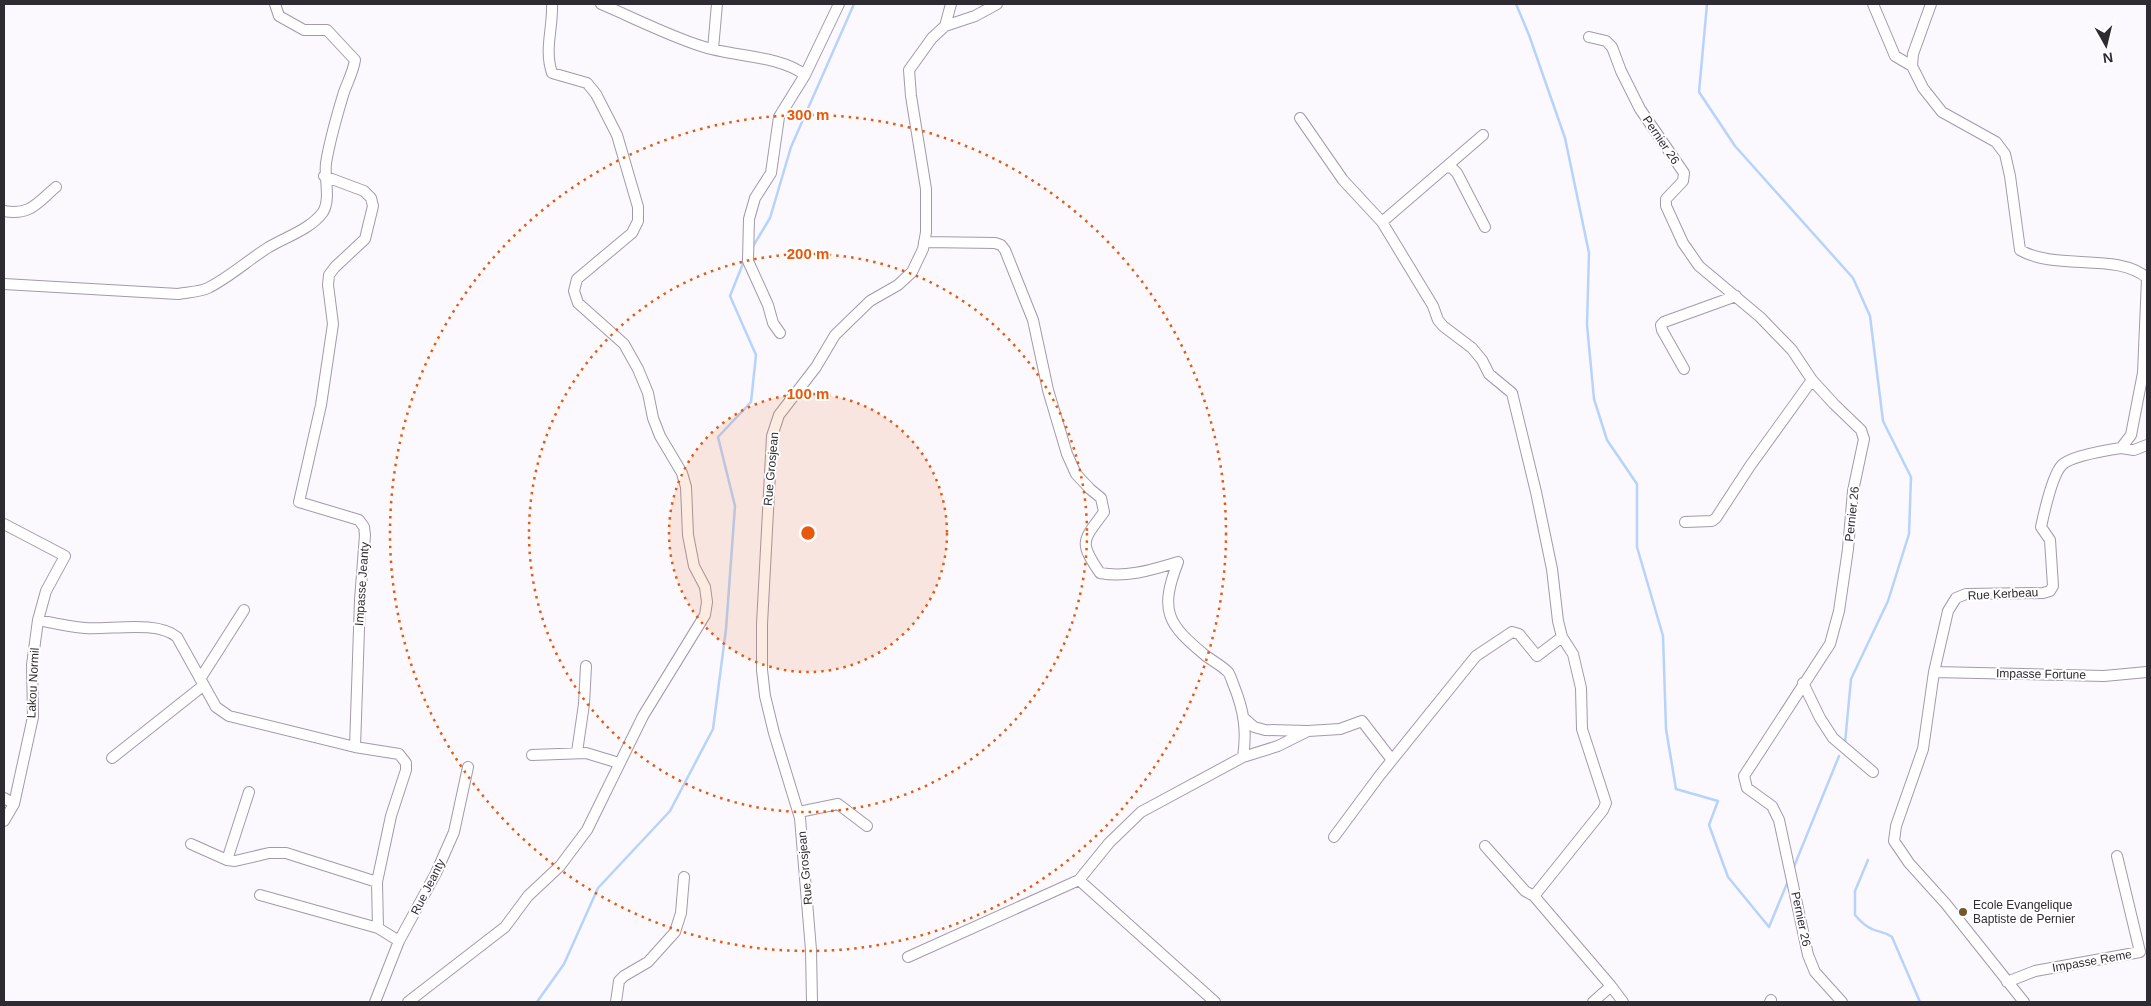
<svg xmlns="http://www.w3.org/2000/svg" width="2151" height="1006" viewBox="0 0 2151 1006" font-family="Arial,sans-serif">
	<rect width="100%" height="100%" fill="#fbf9fd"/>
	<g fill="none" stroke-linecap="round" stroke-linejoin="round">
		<path stroke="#b7d3fc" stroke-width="2.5" d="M1516,4L1529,35L1565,138L1589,253L1587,325L1594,399L1607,440L1637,484V547L1663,636L1666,729L1676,789L1718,801L1709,825L1728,877L1769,927L1788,881
			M1707,4L1699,92L1735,146L1853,278L1870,316L1883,421L1911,477L1909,534L1888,601L1851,679L1845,743
			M752,248L770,218L791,147L854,4
			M1868,860L1855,891V915C1860,921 1865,926 1872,929C1880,933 1884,931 1892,937L1920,1002
			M1793,869L1839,756
			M537,1002L564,964L598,888L670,811L713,729L726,629L735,506L718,437L751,402L756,355L730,296L744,261"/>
		<defs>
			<path id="minor" d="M601,4C634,18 667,35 701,46C733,57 779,55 805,75L779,117L771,173L755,198L749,219L748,261L768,305L773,323L780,333
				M1873,4L1895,56L1912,66
				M1931,4L1913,54L1912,66L1923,88L1942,112L1996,142L2005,154L2010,176L2020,250C2055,271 2118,252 2147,278
				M945,26L975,16L997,4
				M1589,37L1606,41L1612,47L1621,71L1640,109L1684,173L1683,181L1666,199V206L1683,243L1699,266L1760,317L1792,350L1812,380L1834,404L1861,430L1864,439L1853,491L1848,549L1839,611L1830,644L1744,776L1747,788L1772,806L1779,820L1808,955L1815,972L1842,1002
				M713,49L717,4
				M805,75L839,4
				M1300,118L1343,180L1382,222L1433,306L1438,320L1443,326L1472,348L1482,360L1489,374L1512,393L1536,492L1552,569L1558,621L1562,637L1573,654L1581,688L1582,729L1606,803L1603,810L1534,896L1611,986L1593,1002
				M1446,167L1452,168L1457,173L1485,227
				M324,176L364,191L371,198L373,206L365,239L335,267L329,275L328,285L333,324L321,405L299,502L359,520L364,527L365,535L360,600L355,747L399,754L406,763V770L391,816L377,882L378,928L399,941
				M4,211C30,216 37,203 56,187
				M1382,222L1483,135
				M924,242L995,243L1001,245L1005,250L1033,320L1048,390L1067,454L1076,474L1090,489L1101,498L1104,512C1083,541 1078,541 1100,573C1127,578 1151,570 1178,562C1159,611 1167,624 1206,656C1213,661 1222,666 1228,672C1231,676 1232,682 1234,686C1244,711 1247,731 1243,757
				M4,284L178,294C188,292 200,292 208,288C230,277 248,260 269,247C286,237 311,229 323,212C331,199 324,178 326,163C330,139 337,115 344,92C348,81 353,72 355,60L327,30H304L279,16L275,4
				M1684,369L1662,330L1661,325L1664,322L1736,296
				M2121,448L2134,450L2147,445
				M1685,522L1712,521L1716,518L1750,466L1812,380
				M4,524L65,556L46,591L38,620L32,665L33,717L14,804L4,821
				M38,620C53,623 69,627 85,628C110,630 157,620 177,637L216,707L229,716L355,747
				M1934,672L2104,676L2147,672
				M200,679L244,610
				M1803,683L1820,718L1833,738L1873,772
				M1245,719L1254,727L1265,730L1308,731L1340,729L1362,721L1392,760
				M577,752L584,704L586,666
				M532,755L586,753L619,763
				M112,758L204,685
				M4,798L14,804
				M799,812L838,804L867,826
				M1334,837L1380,775L1476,656L1512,632L1519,634L1537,656L1562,637
				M191,844L227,860L235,861L269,853H286L377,882
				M1485,846L1525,891L1534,896
				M227,860L249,792
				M1079,880L1215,1002
				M260,895L378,928
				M908,957L1079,880L1109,843L1141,812L1243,757L1278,746L1308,731
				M2007,982L2035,971L2140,952L2117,856
				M1611,986L1623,1002
				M375,1002L399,941L436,873L454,832L468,767
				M408,1002L505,927L528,896L560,866L587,830L643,716L705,615L707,602L705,587L694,566L688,535L686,487L682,473L660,436L653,418L648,393L638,369L624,344L578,303L574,291L577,279L632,233L638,221V207L617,135L596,94L587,83L552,73C544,49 553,29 552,4
				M616,1002L619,981L624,976L648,962L675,932L681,913L684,877
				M812,1002L811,950L800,818L774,733L765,696L762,670V624L772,436L779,415L816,367L835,335L870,301L898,285L912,272L923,249L926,232V189L911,96L909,70L932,38L945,26L951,4
				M1770,1002L1771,1000
				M2024,1002L1946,904L1909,863L1894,841L1896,826L1923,749L1934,672L1948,611L1956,598L1966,594L2043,593L2050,591L2053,586L2050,540L2041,527C2044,513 2052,475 2062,465C2071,456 2108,450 2121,448L2131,435L2143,373L2147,279"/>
		</defs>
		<use href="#minor" stroke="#a399ab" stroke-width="12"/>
		<use href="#minor" stroke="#fff" stroke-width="10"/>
	</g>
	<circle cx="808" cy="533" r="139" fill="#e8590c" fill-opacity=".12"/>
	<g fill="none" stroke="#e8590c" stroke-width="2.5" stroke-dasharray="2.5 5">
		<circle cx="808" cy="533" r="139"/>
		<circle cx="808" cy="533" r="279"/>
		<circle cx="808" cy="533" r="418"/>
	</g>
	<circle fill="#72582a" stroke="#fff" stroke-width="2" cx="1963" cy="912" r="5"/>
	<g text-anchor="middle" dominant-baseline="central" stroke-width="4" stroke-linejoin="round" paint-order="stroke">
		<g font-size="12" fill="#2f2b32" stroke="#fff">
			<text transform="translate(1661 140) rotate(56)">Pernier 26</text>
			<text transform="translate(771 469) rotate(-85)">Rue Grosjean</text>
			<text transform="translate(1852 514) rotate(-84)">Pernier 26</text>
			<text transform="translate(362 584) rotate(-86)">Impasse Jeanty</text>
			<text transform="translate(2003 594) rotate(-3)">Rue Kerbeau</text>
			<text transform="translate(2041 674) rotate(1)">Impasse Fortune</text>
			<text transform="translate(33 683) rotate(-87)">Lakou Normil</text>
			<text transform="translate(805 868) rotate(-95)">Rue Grosjean</text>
			<text transform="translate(428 887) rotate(-63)">Rue Jeanty</text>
			<text transform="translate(1801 919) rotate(78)">Pernier 26</text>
			<text transform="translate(2092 961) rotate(-10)">Impasse Reme</text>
		</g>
		<g font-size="12" fill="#2f2b32" stroke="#fff" text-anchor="start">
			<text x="1973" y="905">Ecole Evangelique<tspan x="1973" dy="14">Baptiste de Pernier</tspan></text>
		</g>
	</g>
	<circle cx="808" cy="533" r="8" fill="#e8590c" stroke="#fff" stroke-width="2.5"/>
	<g font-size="15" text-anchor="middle" font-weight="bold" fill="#e8590c" stroke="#fff" stroke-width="4" stroke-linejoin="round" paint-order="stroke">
		<text x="808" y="120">300 m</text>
		<text x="808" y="259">200 m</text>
		<text x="808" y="399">100 m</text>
	</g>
	<rect width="2151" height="1006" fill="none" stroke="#2f2b32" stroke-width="10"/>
	<g transform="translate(2106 45) rotate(172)" stroke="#ffffff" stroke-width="4" paint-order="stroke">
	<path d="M0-4L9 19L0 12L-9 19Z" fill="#2f2b32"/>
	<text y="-8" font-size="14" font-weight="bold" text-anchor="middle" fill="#2f2b32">N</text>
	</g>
</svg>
